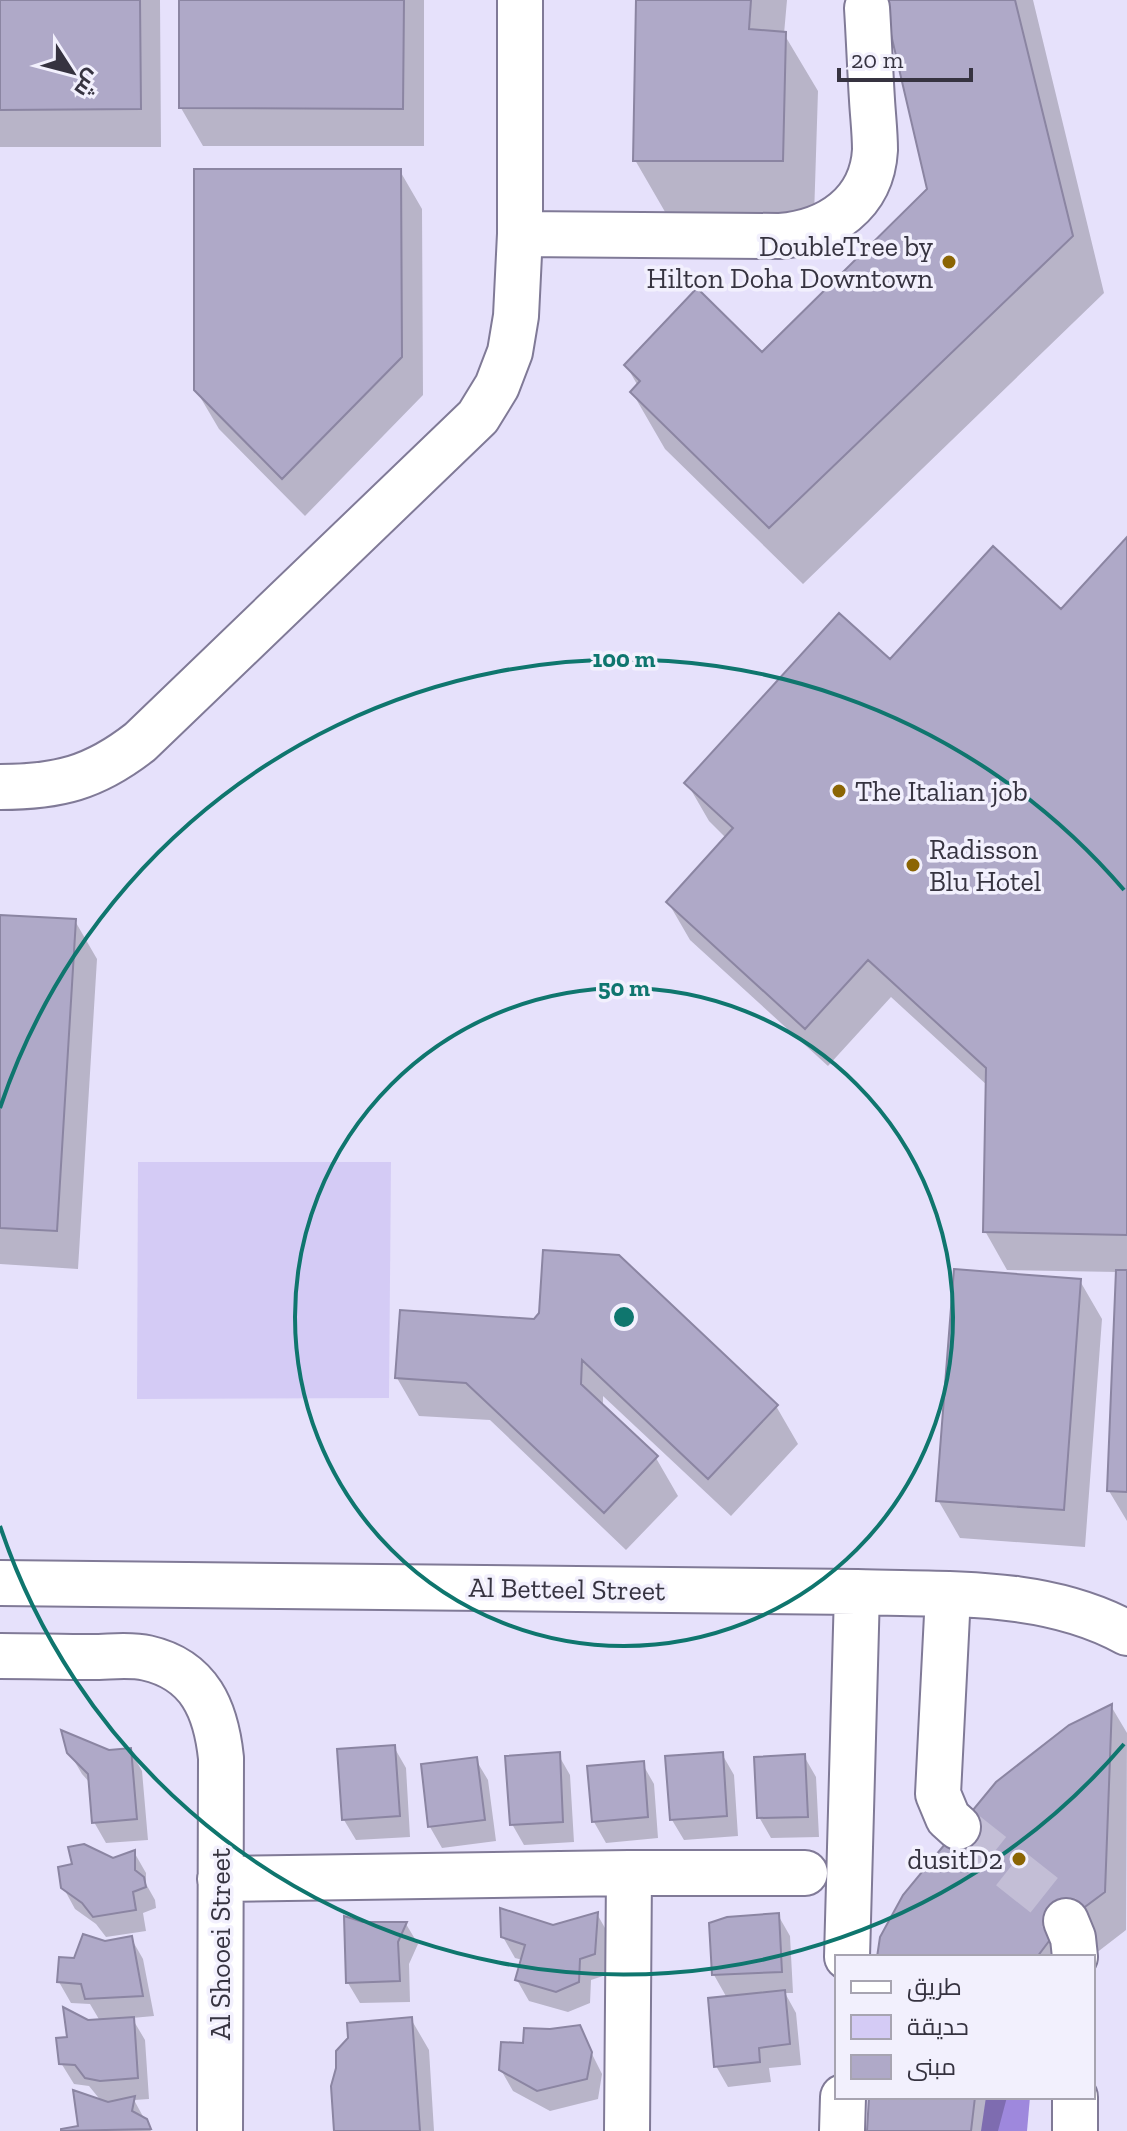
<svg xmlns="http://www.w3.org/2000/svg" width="1127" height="2131" viewBox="0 0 1127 2131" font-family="'Zilla Slab',Cairo,serif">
	<rect width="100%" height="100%" fill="#e6e1fb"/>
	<path fill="#d4cbf5" d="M138,1162H391L389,1398L137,1399Z"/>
	<path fill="#9e88dd" d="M986,2097H1030L1027,2131H981Z"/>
	<path fill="#0003" d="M0,0H160L161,147H0Z
		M181,0H424V146H203L181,108Z
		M638,0H787L784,34L818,91L814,217H668L635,160Z
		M885,0H1033L1104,293L803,584L665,449L632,392L638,386L626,365L762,355L929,189Z
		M400,171L422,209L423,395L305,516L219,429L196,390Z
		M1127,540V1521L1109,1491L1118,1272L1007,1270L985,1231L988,1086L891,997L828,1066L690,940L668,902L726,838L709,821L687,783L890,662L1062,612Z
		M0,917L75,921L97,959L78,1269L0,1264Z
		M1080,1281L1102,1319L1085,1547L960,1538L938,1500Z
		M541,1314L776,1406L798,1444L731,1516L603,1396V1407L656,1458L678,1496L626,1550L490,1420L419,1416L397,1378L535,1321Z
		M1111,1706L1127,1733L1126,1930L1091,1957H879Z
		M394,1747L406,1768L410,1837L356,1840L344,1820Z
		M130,1750L142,1771L148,1840L106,1843L94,1822L90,1783L82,1774L69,1752Z
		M558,1754L570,1775L574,1842L524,1845L512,1824Z
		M722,1754L734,1775L738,1836L684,1840L672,1820Z
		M804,1756L816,1777L819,1837L771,1838L759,1817Z
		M476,1760L488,1780L496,1841L442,1848L430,1827L423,1766Z
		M642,1763L654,1784L658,1838L606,1843L594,1822Z
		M134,1852L146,1873V1884L155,1900L156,1908L143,1913L146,1931L106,1937L96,1924L75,1909L63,1887L74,1866L113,1860Z
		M597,1914L609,1935L606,1975L591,1980L590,2003L568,2012L529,2001L517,1980L523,1960L515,1958L503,1937L553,1927Z
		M778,1915L790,1936L793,1993H785L796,2013L801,2065L769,2068L771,2082L728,2087L716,2066L727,1998L714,1975Z
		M363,1924H406L418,1944L409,1964L410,2002L360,2003L348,1983Z
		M131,1938L143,1959L154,2016L132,2018L145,2040L149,2099L134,2100L151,2131H63L80,2128L102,2102L89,2086L74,2084L61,2063L69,2039L88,2022L100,2021L90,2004L71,2003L59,1982L75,1960L105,1943Z
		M411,2019L429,2050L434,2131H336Z
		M579,2028L602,2074L598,2099L550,2111L513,2091L501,2070L524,2045L550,2031Z
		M871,2097H1007L998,2131H869Z"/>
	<path fill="#afa9c8" stroke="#8b85a2" stroke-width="2" d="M0,0H140L141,109L0,110Z
		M179,0H404L403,109L179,108Z
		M636,0H751L749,29L786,32L783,161H633Z
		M883,0H1015L1073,236L769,528L630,392L640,381L624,365L697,288L762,352L927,189Z
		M194,169H401L402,357L282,479L194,390Z
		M1127,537V1235L983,1232L986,1068L868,960L805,1029L666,902L733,828L684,783L839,613L890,659L993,546L1061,609Z
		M0,915L76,919L57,1231L0,1228Z
		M543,1250L619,1255L778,1405L708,1479L582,1360L581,1384L658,1456L604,1513L466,1383L395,1378L400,1310L534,1319L539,1313Z
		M954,1269L1081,1279L1064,1510L936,1501Z
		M1116,1270H1127V1492L1107,1491Z
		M1112,1704L1105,1892L1062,1924L1037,1957H877L880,1937L903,1895L996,1782L1069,1725Z
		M61,1730L109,1750L131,1748L137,1819L92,1823L88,1774L67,1753Z
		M395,1745L400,1816L342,1820L337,1749Z
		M560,1752L563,1822L510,1825L505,1756Z
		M723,1752L727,1816L670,1820L665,1756Z
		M805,1754L808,1817L757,1818L754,1757Z
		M477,1757L485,1820L428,1827L421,1764Z
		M644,1761L648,1817L592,1822L587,1766Z
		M84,1844L113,1858L135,1850V1870L144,1877L146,1887L133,1892L136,1910L93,1917L82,1903L61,1888L58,1867L72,1864L68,1847Z
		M500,1908L553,1925L598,1912L595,1954L580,1959L579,1982L556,1992L515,1980L525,1945L501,1937Z
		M779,1913L782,1972L712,1975L709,1923L727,1917Z
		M344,1916L363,1922H407L398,1942L400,1981L346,1983Z
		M83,1934L105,1941L132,1936L143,1996L85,1999L81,1984L57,1982L59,1957L74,1958Z
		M785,1990L790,2044L759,2048L760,2062L714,2067L708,1998Z
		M63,2007L88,2020L134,2017L138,2078L100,2081L85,2078L75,2065L59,2064L56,2038L67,2037Z
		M412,2017L420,2131H334L331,2086L336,2068V2051L348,2038L347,2023Z
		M580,2025L592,2052L587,2079L537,2091L499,2070L501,2042L523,2043L524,2028L550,2029Z
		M73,2090L108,2102L135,2096L132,2111L147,2119L151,2129L61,2131V2129L78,2126Z
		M869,2097H975L971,2131H867Z"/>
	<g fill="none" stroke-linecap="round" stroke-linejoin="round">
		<path stroke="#c3bed6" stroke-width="44" stroke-dasharray="44 22" stroke-linecap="butt" d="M958,1827L1045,1896L1066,1921"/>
		<defs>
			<path id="minor" d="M520,234L780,236C829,232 872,204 875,150C875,133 873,117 872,100C870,69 869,39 867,8
				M0,787C58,787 94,778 140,742L478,417L497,386L510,352L516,316L520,234V0
				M0,1583L857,1592C948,1595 1045,1588 1127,1633
				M948,1595L938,1794L948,1818L958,1827
				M0,1656C31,1656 61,1657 92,1657C110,1657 130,1654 147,1658C200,1670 216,1710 221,1758L220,2131
				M220,1879L629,1873H805
				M1066,1921L1073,1938L1075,1957
				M847,1957L857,1592
				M627,2131L629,1873
				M842,2131L843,2097
				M1075,2131V2097"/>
		</defs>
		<use href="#minor" stroke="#807a97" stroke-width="48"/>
		<use href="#minor" stroke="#fff" stroke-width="44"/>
	</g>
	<g fill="none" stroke="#0f766e" stroke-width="4">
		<circle cx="624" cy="1317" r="329"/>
		<path d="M1124 1744A658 658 0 0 1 0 1526M0 1108A658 658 0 0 1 1124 890"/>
	</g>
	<g fill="#8b6504" stroke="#f2f0fd" stroke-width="3">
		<circle cx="949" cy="262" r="8"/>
		<circle cx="839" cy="791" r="8"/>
		<circle cx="913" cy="865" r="8"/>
		<circle cx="1019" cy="1859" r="8"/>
	</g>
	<g text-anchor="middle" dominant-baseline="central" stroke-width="7" stroke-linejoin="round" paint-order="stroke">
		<g font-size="28" fill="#363340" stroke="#f2f0fd" text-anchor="end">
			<text x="933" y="246">DoubleTree by<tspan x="933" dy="32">Hilton Doha Downtown</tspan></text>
			<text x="855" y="791" text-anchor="start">The Italian job</text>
			<text x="929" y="849" text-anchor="start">Radisson<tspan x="929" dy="32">Blu Hotel</tspan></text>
			<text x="1003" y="1859">dusitD2</text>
		</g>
		<g font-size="28" fill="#363340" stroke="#f2f0fd">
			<text transform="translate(567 1589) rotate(1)">Al Betteel Street</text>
			<text transform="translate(220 1944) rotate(-90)">Al Shooei Street</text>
		</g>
	</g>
	<circle cx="624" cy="1317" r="12" fill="#0f766e" stroke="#f2f0fd" stroke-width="4"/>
	<g font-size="24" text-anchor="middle" font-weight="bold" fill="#0f766e" stroke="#f2f0fd" stroke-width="7" stroke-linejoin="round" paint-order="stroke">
		<text x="624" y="667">100 m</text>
		<text x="624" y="996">50 m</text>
	</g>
	<rect x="835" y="1955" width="260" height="144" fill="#f2f0fd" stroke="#a7a4b1" stroke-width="2"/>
	<rect x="851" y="1981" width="40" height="12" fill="#ffffff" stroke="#a7a4b1" stroke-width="2"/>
	<text x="907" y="1995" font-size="24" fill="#363340">طريق</text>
	<rect x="851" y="2015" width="40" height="24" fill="#d4cbf5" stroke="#a7a4b1" stroke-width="2"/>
	<text x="907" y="2035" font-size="24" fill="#363340">حديقة</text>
	<rect x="851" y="2055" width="40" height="24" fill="#afa9c8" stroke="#a7a4b1" stroke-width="2"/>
	<text x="907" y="2075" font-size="24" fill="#363340">مبنى</text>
	<g transform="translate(72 72) rotate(126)" stroke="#f2f0fd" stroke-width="6" paint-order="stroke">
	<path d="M0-6L14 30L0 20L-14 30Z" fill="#363340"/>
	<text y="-12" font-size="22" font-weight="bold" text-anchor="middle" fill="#363340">ش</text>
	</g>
	<path d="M839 68v12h132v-12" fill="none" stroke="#363340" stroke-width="4"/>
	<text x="851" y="68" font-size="24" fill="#363340" stroke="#f2f0fd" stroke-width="6" paint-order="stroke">20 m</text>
</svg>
